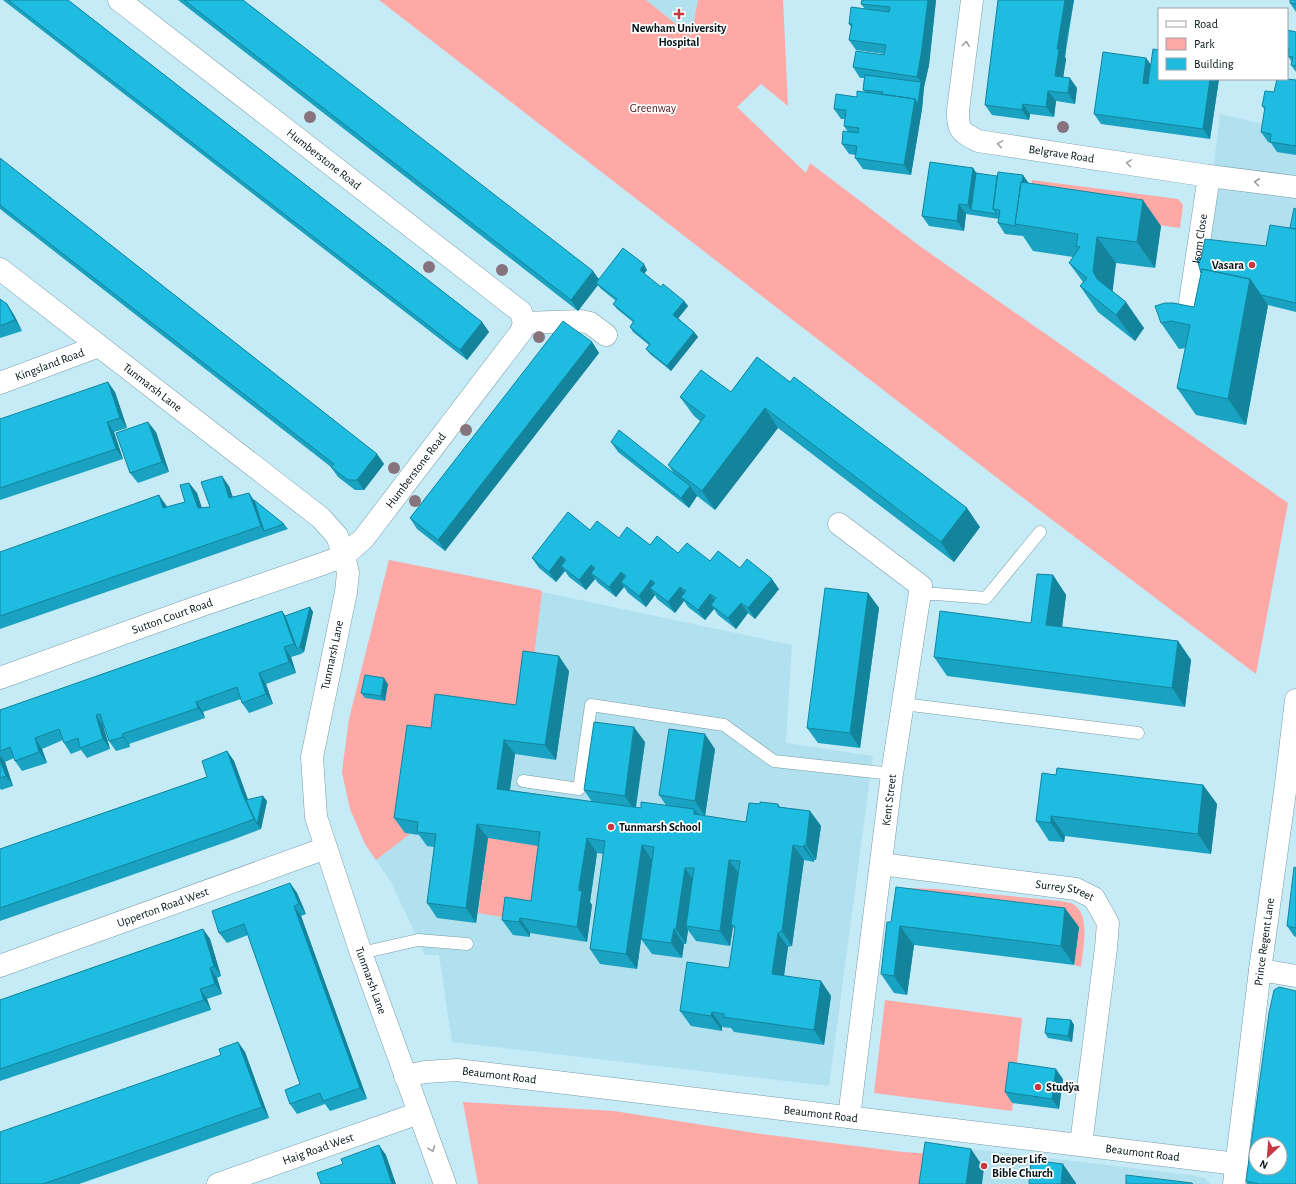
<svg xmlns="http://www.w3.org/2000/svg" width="1296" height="1184" viewBox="0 0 1296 1184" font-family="'Alegreya Sans',sans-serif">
	<rect width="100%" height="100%" fill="#c5ebf7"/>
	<path fill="#b1e0ef" d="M646,0H698L691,36Z
		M1220,114L1296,132V311L1198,291Z
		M389,560L540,590L542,592L792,645L786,743L873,756L829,1086L452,1042L439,955H425L391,882L365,844L350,809L342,772L349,719Z
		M937,1145L1191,1175L1205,1178L1211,1184H932Z"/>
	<path fill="#fea9a6" d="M379,0H646L691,36L698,0H783L788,106L761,84L737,107L806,173L810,163L921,247L1288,503L1256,674L1014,491Z
		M1032,180L1178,199L1183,205L1180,228L1030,207Z
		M389,560L540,590L542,592L526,720L405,833L410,834L376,860L365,844L350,809L342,772L349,719Z
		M488,838L551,847L541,916L515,919L478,913Z
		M905,888L937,889L1061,901C1064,902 1070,902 1073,904C1091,915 1083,949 1081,967L1074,965L1078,927L898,896Z
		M885,1000L1022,1018L1012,1111L874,1093Z
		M463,1102L614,1111L754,1133L903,1152L936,1154L932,1184H478Z"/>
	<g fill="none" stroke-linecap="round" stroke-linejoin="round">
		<defs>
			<path id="service" d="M919,594H936L986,598L1040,532
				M903,704L1138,733
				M523,781L579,789L591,705L724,725L774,761L892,774
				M361,953L418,940L467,944"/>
			<g id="minor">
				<path id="s1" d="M972,0L958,110C958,131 960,131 978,141L1209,176L1296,187"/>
				<path id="s2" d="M0,269L321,518L337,536L344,556L348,573L346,592L312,757L316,817L361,953L445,1184"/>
				<path id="s3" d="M1190,302L1209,176"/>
				<path d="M524,323L581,321L590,323L606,335"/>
				<path id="s4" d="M0,383L99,346"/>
				<path d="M839,524L921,586L892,774L849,1117"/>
				<path id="s5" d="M0,678L197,607L325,563L344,556L364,538L521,332L524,323L521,312L119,0"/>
				<path id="s6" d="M881,864L1076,889L1094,898L1108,923L1106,948L1081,1144"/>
				<path id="s7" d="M0,966L326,848"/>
				<path d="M1260,970L1296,976"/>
				<path id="s8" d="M405,1076L425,1072L457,1070L1237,1164"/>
				<path id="s9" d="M218,1184L419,1113"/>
			</g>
			<g id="primary">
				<path id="s10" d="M1234,1184L1260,970L1285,792L1296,700"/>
			</g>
		</defs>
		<use href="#service" stroke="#799ca7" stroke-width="13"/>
		<use href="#minor" stroke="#799ca7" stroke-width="23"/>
		<use href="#primary" stroke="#799ca7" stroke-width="23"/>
		<use href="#service" stroke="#fff" stroke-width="12"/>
		<use href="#minor" stroke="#fff" stroke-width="22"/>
		<use href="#primary" stroke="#fff" stroke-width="22"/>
	</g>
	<g fill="#86737b">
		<circle cx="310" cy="117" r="6"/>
		<circle cx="1063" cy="127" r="6"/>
		<circle cx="429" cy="267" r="6"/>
		<circle cx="502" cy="270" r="6"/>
		<circle cx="539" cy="337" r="6"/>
		<circle cx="466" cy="430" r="6"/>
		<circle cx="394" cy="468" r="6"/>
		<circle cx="415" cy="501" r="6"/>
	</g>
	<path fill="#19a2c1" d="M3,0H68L482,322L489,332L467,360Z
		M178,0H243L599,279L647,270L644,274L661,287L684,301L688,306L678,318L694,332L698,337L671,371L650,354L646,349L649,345L633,332L630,327L633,322L617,309L613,304L616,301L600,288L598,285L578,311Z
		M936,0L929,65L924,87L922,109L911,175L863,169L855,158L856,155L849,154L842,144L848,132L844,126L845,119H841L834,109L865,92L863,90L864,78H860L853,67L884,55V54L856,50L849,40L851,27L849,24L865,9L861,4Z
		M998,0H1074L1065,57L1066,59L1063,77L1077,88L1075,104L1056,101L1054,117L1030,114L1029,120L992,115L985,105Z
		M1296,0V12L1290,3Z
		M1287,30L1296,32V72L1291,65L1292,62L1287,55Z
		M1146,58L1151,65L1159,79H1219L1210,139L1101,124L1094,114Z
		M1296,80V155L1277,152L1271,143L1268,142L1261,132L1265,110L1262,106L1274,92Z
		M0,158L377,454L384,464L364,490H355L338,477L331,467L0,209Z
		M973,168L976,173L1029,183L1161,226L1155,268L1116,263L1112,291L1144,328L1135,341L1098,312L1080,286L1083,282L1069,263L1073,257L1033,251L1023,236L1005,234L998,223L999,219L966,214L964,231L929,226L922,216Z
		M1296,209V312L1268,305L1246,425L1196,415L1177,388L1186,348L1179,349L1161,323L1194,307L1201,273V259L1266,246L1290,228Z
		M0,299L7,304L14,315L22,331L0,338Z
		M592,342L599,353L445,551L417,529L410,518Z
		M757,357L980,527L954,562L778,428L715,510L697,496L689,508L618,452L611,442L673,472L668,465L700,421L694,416L680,397L731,392Z
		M115,392L127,428L114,432L123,459L0,500V419Z
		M156,432L169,472L138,483L130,473Z
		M189,483L197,493L202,508L210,507L229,486L233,497L254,500L284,524L288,529L0,629V552L166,505L167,507L185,502Z
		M590,530L710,561L740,568L779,589L755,619L748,613L736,629L718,615L714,609L705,620L688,607L684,601L675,613L657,599L655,595L646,607L628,593L624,587L616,597L598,583L595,579L586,590L569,577L565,571L556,582L539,568L532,558Z
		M1053,575L1066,595L1062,627L1178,641L1191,660L1185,707L947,676L934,657L1031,623Z
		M868,593L879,608L860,748L818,743L807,728Z
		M310,607L313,612L304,652L301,654L291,657L296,673L266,684L273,704L249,713L242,703L241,699L203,712L205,718L129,744L130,747L116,751L109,741L104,725H103L110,749L87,758L81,750L71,754L64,743L63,740L42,749L47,763L22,771L15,761L14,758L5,762L13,786L1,790L0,788V710L282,611L285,616Z
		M569,671L556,760L515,754L510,790L592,802L584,790L645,742L636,808H641L666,805L659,795L715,749L705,816L698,815H699L746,822L760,804H778L780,807L810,811L821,826L816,860H814V862L804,860L792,946L788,947L784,976L821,981L831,996L824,1045L734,1032L731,1028L722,1027V1031L691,1026L680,1011L729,968L735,929L733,927L730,946L696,941L688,930L686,944H684L682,958L652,954L641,939L652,860L637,969L600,964L590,949L603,854L597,853L590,902L592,905L587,942L530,933V937L513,935L502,920L531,901L538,846L488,838L476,923L437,918L427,903L434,847L427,846L419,835L405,833L394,818L431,728L516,705Z
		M388,684L385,701L365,698L361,693Z
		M227,751L234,761L248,800L267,801L261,829L232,840L0,921V849L207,777Z
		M1056,775L1203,785L1217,804L1211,854L1065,836L1064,842L1049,841L1036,821Z
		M1296,868V937L1294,936L1287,926Z
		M290,883L297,893L306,914L301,916L367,1099L330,1111L325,1104L297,1114L290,1104L300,1084L248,935L227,943L219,933Z
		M891,922L1079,927L1074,965L914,945L907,995L894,993L881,974Z
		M203,929L210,939L221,976L217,978L222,994L207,999L211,1010L0,1081V1000Z
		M1071,1020L1074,1025L1072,1042L1048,1038L1045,1033Z
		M238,1042L245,1052L269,1118L79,1184H0L221,1055Z
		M1063,1079L1059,1109L1012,1103L1005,1092Z
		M1246,1181L1296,1184H1247Z"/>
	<path fill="#14849d" d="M928,0H936L929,65L924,87L922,109L911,175L904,165L915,99L921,82L917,77Z
		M1065,0H1074L1067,37L1065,57L1066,59L1062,86L1055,76L1057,49Z
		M1146,58L1153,68L1150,93L1143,83Z
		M1070,78L1077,88L1075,104L1068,93Z
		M1210,79H1219L1210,139L1203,129Z
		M1048,91L1056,101L1054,117L1046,107Z
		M1023,104L1030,114L1029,120L1022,110Z
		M973,168L980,178L971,210L968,205Z
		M1023,175L1030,185L1016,225Z
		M1143,200L1161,226L1155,268L1137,242Z
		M959,204L966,214L964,231L957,221Z
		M1097,237L1116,263L1112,297L1097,279L1093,271Z
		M644,264L647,270L643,275L640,270Z
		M593,271L601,282L596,283L598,285L578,311L571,300Z
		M1250,279L1268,305L1246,425L1228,399Z
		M684,301L688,306L677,320L673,315Z
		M1126,302L1144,328L1135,341L1116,315Z
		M7,304L14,315L22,331L15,320Z
		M482,322L489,332L467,360L460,350Z
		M694,332L698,337L671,371L667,366Z
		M592,342L599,353L445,551L438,540Z
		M108,382L115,392L127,428L120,418Z
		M765,408L778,428L715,510L702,491Z
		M107,422L114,432L123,459L116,449Z
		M148,422L156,432L169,472L162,462Z
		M377,454L384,464L364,490L357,480Z
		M222,476L229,486L236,509L229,498Z
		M189,483L197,493L205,518L198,508Z
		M690,486L697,496L689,508L681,498Z
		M249,493L256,503L264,531L261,526Z
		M159,495L166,505L170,518L163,508Z
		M967,508L980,527L954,562L941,542Z
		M561,556L568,566H561L565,571L556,582L549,572Z
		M591,565L598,575L591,573L595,579L586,590L579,580Z
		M621,572L628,582H621L624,587L616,597L609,587Z
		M1053,575L1066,595L1060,644L1046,625Z
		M772,579L779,589L755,619L748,608Z
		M651,580L658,590L650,588L655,595L646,607L639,596Z
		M680,587L687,597H681L684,601L675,613L668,602Z
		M868,593L879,608L860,748L850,733Z
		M710,594L717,604L711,605L714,609L705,620L698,610Z
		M741,603L748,613L736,629L728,618Z
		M310,607L313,612L304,652L300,647Z
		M282,611L289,621L297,649L294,644Z
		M1178,641L1191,660L1185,707L1172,688Z
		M284,647L291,657L296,673L289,662Z
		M559,656L569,671L556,760L545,745Z
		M259,673L266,684L273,704L266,694Z
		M384,678L388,684L385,701L381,696Z
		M196,702L203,712L205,718L198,708Z
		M96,715L103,725L110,749L103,739Z
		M634,727L645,742L635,811L625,796Z
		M122,734L129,744L130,747L123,737Z
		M705,734L715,749L705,816L695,801Z
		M35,738L42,749L47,763L39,752Z
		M504,740L515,754L508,803L497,789Z
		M227,751L234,761L250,805L263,796L267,801L261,829L254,819L243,795Z
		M0,756L5,762L13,786L6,776L0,760Z
		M1203,785L1217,804L1211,854L1198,834Z
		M694,809L705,824L694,814Z
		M810,811L821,826L816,860L806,845Z
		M1051,816L1065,836L1064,842L1051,823Z
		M477,824L488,838L476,923L466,908Z
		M587,838L597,853L590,902L592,905L587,942L577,927L579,891Z
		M642,845L652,860L637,969L626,954Z
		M793,845L804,860L792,946L782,931Z
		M804,845L814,860V862L803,847Z
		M729,860L740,875L731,924L733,927L730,946L720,931Z
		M685,868L695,882L686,926L688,930L686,944L676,929Z
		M290,883L297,893L306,914L299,904Z
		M294,906L301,916L367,1099L360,1088Z
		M1065,908L1079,927L1074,965L1061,946Z
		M520,918L530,933V937L519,922Z
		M900,926L914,945L907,995L894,976Z
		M203,929L210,939L221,976L214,966Z
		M674,929L684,944L682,958L671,943Z
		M778,933L788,947L782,989L772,974Z
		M210,968L217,978L222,994L215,984Z
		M821,981L831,996L824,1045L814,1030Z
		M200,989L207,999L211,1010L204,1000Z
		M712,1012L722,1027V1031L711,1016Z
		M1071,1020L1074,1025L1072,1042L1068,1036Z
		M238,1042L245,1052L269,1118L262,1107Z
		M1056,1069L1063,1079L1059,1109L1052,1099Z
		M379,1145L386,1155L396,1184H392Z
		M971,1149L984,1168L982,1184H966Z
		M1063,1164L1076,1183V1184H1061Z"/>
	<path fill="#1dbce0" stroke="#14849d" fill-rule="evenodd" d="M8,0H68L482,322L460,350Z
		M184,0H243L593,271L571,300Z
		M862,0H928L921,55L917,77L853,67L856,51L884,55L886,45L849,40L852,24H849L851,7L889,12L890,7L861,4Z
		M998,0H1065L1057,49H1059L1055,76L1070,78L1068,93L1048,91L1046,107L1023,104L1022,110L985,105Z
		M1290,0H1296V4L1290,3Z
		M1287,30L1296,32V66L1291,65L1293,57L1288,56L1289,48H1287Z
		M1159,43V79H1210L1203,129L1094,114L1103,52L1146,58L1143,83L1148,84L1153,49L1158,50Z
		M865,75L921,82L918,104L915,99L882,94L883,92L863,90Z
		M1277,79H1287L1296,80V146L1270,142L1271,134L1261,132L1265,107L1262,106L1265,91L1274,92Z
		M857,91L915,99L904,165L855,158L857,146L842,144L843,131L858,133L859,128L844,126L846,110L834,109L836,94L857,97Z
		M0,158L377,454L357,480H348L331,467L334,464L0,205Z
		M930,162L973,168L968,205L959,204L957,221L922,216Z
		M998,172L1023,175L1022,182H1021L1015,224L1016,226L998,223L1000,210L993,209Z
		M976,173L997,176L993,209L997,214L971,210Z
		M1021,182L1143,200L1137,242L1097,237L1093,271L1097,279L1126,302L1116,315L1080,286L1087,278L1069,263L1080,247L1076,246L1078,234L1015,224Z
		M1294,208L1296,209V229L1290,228Z
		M1270,225L1296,229V303L1261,295L1250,279L1202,269L1201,273L1197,259H1201L1205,239L1266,246Z
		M623,248L644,264L640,270L661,287L663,284L684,301L673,315L694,332L667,366L646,349L650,344L630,327L634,321L613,304L617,299L596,283Z
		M1202,269L1250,279L1228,399L1177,388L1190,325L1171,321L1161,323L1155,306L1165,303H1173L1194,307Z
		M0,299L7,304L15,320L0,326Z
		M563,321L592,342L438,540L410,518Z
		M757,357L790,382L794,377L967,508L941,542L765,408L702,491L668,465L705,416L680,397L701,370L731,392Z
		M108,382L120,418L107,422L116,449L0,488V419Z
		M148,422L162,462L130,473L116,433Z
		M619,430L690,486L681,498L611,442Z
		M222,476L229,498L249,493L261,526L0,616V552L159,495L163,508L185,502L180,485L189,483L198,508L210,507L201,482Z
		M254,500L284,524L264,531Z
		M568,512L590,530L597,521L619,538L627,527L650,545L657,536L678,553L687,543L710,561L718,551L740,568L747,559L772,579L748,608L741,603L728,618L711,605L716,598L710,594L698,610L681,597L686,591L680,587L668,602L650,588L655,583L651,580L639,596L621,582L626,576L621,572L609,587L591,573L595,568L591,565L579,580L561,566L566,560L561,556L549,572L532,558Z
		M1037,574L1053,575L1046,625L1178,641L1172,688L934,657L940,611L1031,623Z
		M825,588L868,593L850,733L807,728Z
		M310,607L300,647L297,649L285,616Z
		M282,611L294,644L284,647L289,662L259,673L266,694L242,703L237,687L196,702L198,708L122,734L123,737L109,741L100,714L96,715L103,739L80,748L78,738L64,743L59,729L35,738L39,752L15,761L10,747L0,751V710Z
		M523,651L559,656L545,745L504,740L497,789L641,808V802L694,809V814L746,822L749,803L760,804V802L778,804V807L810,811L806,845H804L803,847L793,845L782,931L778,933L772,974L821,981L814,1030L723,1017L724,1014L712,1012L711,1016L680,1011L687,962L729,968L735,927L731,924L740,861L729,860L720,931L686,926L694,868H685L676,929H674L671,943L641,939L654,847L642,845L626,954L590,949L605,841L587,838L579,887V891L582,890L577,927L520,918L519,922L502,920L505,897L531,901L540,832L477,824L466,908L427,903L436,834L417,832L418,822L394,818L407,725L431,728L435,694L516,705Z
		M365,675L384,678L381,696L361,693Z
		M594,722L634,727L625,796L584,790Z
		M669,729L705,734L695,801L659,795Z
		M227,751L243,795L254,819L225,830L0,908V849L207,777L202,761Z
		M0,760L6,776L0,778Z
		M1057,768L1203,785L1198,834L1051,816V823L1036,821L1042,773L1056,775Z
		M263,796L257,824L246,800Z
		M1294,867L1296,868V928L1287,926Z
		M290,883L299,904L294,906L360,1088L323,1101L320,1093L290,1104L285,1090L300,1084L244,924L219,933L212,911Z
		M896,887L1065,908L1061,946L900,926L894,976L881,974L887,922H891Z
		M203,929L214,966L210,968L215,984L200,989L204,1000L0,1069V1000Z
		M1279,987L1296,991V1184H1259L1246,1181L1269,1013L1274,990ZM1256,1144H1280V1168H1256Z
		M1047,1018L1071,1020L1068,1036L1045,1033Z
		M238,1042L262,1107L43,1184H0V1132L221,1055L219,1049Z
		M1009,1062L1056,1069L1052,1099L1005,1092Z
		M925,1142L971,1149L966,1184H919Z
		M379,1145L392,1184H321L317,1173L343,1164L341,1159Z
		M1031,1160L1063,1164L1061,1184H1029Z
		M1126,1175L1192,1183L1193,1184H1126Z"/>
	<defs><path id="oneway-chevron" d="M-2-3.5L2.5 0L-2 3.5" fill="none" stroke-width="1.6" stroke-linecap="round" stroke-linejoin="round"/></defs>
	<g stroke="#9ba1a2">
		<use href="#oneway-chevron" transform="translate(966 44) rotate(-83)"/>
		<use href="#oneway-chevron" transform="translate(1000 144) rotate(-171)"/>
		<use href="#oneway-chevron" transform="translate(1129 163) rotate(-171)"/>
		<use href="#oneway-chevron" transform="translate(1257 182) rotate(-173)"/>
		<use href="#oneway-chevron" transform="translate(432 1149) rotate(70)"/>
	</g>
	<g fill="#c73842" stroke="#fff" stroke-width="1.5">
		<path d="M677 8h4v4h4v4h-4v4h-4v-4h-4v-4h4z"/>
		<circle cx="1252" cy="265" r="4"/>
		<circle cx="611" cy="827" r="4"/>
		<circle cx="1038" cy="1087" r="4"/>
		<circle cx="984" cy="1166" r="4"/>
	</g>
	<g text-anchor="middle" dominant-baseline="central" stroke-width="3.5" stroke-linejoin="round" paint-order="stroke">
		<g font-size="12" font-weight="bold" fill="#051317" stroke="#fff" text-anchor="start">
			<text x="679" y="28" text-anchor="middle">Newham University<tspan x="679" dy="14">Hospital</tspan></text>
			<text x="1244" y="265" text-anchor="end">Vasara</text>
			<text x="619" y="827">Tunmarsh School</text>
			<text x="1046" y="1087">Studÿa</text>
			<text x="992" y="1159">Deeper Life<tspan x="992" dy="14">Bible Church</tspan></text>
		</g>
		<g font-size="12" fill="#521116" stroke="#fff">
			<text x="653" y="108">Greenway</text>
		</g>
		<g font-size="12" fill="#051317" stroke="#fff">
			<text stroke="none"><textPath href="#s1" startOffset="236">Belgrave Road</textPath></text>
			<text transform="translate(324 159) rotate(38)">Humberstone Road</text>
			<text stroke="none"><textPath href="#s3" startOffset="64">Isom Close</textPath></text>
			<text stroke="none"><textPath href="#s4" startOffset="53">Kingsland Road</textPath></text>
			<text stroke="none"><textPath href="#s2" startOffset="193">Tunmarsh Lane</textPath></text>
			<text stroke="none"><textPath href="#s5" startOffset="477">Humberstone Road</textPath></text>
			<text stroke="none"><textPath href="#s5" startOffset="183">Sutton Court Road</textPath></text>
			<text transform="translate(332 655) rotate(-78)">Tunmarsh Lane</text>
			<text transform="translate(889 800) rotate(-83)">Kent Street</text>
			<text stroke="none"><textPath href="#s6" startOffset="186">Surrey Street</textPath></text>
			<text stroke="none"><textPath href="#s7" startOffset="173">Upperton Road West</textPath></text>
			<text stroke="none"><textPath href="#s10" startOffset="244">Prince Regent Lane</textPath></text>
			<text stroke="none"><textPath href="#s2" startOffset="889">Tunmarsh Lane</textPath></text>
			<text stroke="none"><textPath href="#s8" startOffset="95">Beaumont Road</textPath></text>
			<text stroke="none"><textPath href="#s8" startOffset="419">Beaumont Road</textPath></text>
			<text stroke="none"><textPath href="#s9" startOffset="106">Haig Road West</textPath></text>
			<text stroke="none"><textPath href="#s8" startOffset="743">Beaumont Road</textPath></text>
		</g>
	</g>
	<rect x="1158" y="8" width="130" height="72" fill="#ffffff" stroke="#9ba1a2"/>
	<rect x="1166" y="21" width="20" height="6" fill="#ffffff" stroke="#9ba1a2"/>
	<text x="1194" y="28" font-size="12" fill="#051317">Road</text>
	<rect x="1166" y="38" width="20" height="12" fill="#fea9a6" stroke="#9ba1a2"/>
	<text x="1194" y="48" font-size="12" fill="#051317">Park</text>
	<rect x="1166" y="58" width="20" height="12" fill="#1dbce0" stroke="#9ba1a2"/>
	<text x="1194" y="68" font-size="12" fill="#051317">Building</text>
	<g transform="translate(1268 1156) rotate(206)"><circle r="19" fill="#ffffff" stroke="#9ba1a2"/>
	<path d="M0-3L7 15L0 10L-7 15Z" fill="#c73842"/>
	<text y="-6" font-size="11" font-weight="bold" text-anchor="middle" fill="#051317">N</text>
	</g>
</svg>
